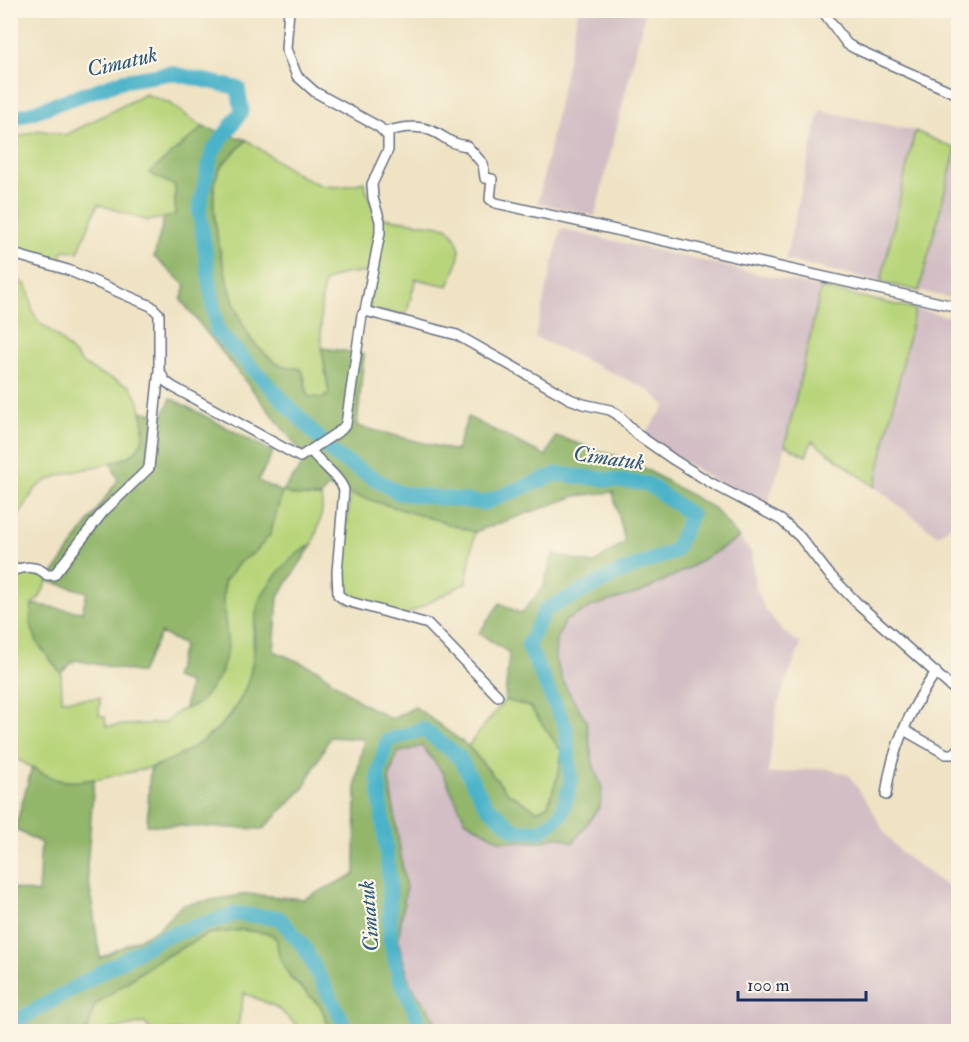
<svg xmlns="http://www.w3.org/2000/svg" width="969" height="1042" viewBox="0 0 969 1042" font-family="'IM FELL Double Pica',serif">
	<rect width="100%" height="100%" fill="#fcf5e5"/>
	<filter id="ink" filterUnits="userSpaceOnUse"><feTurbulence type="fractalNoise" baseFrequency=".0167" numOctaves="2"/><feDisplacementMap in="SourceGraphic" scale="12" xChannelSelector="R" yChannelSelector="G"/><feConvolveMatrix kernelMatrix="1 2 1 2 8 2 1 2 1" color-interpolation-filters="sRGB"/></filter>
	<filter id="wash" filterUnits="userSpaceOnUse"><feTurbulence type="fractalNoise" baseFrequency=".008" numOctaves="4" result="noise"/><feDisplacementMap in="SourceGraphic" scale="24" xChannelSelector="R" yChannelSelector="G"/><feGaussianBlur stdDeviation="1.35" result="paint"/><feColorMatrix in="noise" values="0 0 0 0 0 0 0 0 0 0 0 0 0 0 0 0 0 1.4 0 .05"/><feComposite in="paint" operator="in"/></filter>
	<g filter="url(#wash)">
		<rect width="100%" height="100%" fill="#efe3c4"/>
		<path fill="#d2bec4" d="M578,11H626L645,14L595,216L538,203Z
			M820,110L915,131L881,282L785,260Z
			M956,149L958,150V300L919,291Z
			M561,229L821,288L783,457L765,511L643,437L666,405L647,389L535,337Z
			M915,309L958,319V505L955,521L938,536L875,487Z
			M739,538L751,552L755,585L765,609L784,632L801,644L777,706L768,774L825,768L849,775L873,811L884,832L901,853L950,888L958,891V1031H437L434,1017L410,984L398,941L406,889L389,779L397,753L422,746L443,773L466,820L541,842L558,836L602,788L593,764L586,720L566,688L555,660L556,642L565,621L593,606L642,592L689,568Z"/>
		<path fill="#b9d57b" stroke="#6a826c" stroke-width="1.5" d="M145,94L169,103L203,127L149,173L175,185V216L148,221L98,204L78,252L64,250L56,266L11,251L21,212L11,206V139L38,130L66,135Z
			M915,131L956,149L919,291L881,282Z
			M247,140C266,153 305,183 326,186C340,188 351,185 364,182L371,204L383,218L447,227C468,247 458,263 448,286L416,279L406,315L369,310L374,274C353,272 343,271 324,283C317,319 322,357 329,393L324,398L309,397C304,388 307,378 301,369C294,368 285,367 278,364C271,360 260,349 254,343C232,317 204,207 217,175C222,161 237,151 247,140Z
			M11,274L25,284L29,292L33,312L38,321L57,336L83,364L96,372L130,386L138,399L143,418V441L133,454L118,461L61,475L46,481L35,489L11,529Z
			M821,288L915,309L875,487L812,441L806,456L785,445Z
			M282,492L297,496L321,497C325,513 317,530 312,545C294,553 293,561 282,577C276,588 256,613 254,624C251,635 255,648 253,660C244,724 184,763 126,773C106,777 80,786 59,781C41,777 28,762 11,757L10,564L43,574L48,581L39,598L32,604L38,644L61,673L62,700L100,698L99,715L105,717L106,725L108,726L164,723L179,711L200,703L223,600L224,582L239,563L255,552L270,535Z
			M351,493L475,532L466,583L404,616L347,602L337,587Z
			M505,700L530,706L562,752L558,775L548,805L537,811L508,793L468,746Z
			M243,930L271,934L277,940L290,978L321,1007L330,1031H303L276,1007L244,993L237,1031H152L144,1023L106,1031L87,1032L95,1005L155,962L208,934Z"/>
		<path fill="#92b66b" stroke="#567264" stroke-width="1.5" d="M203,127L247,140C237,151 222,161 217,175C204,207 232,317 254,343C260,349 271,360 278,364C285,367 294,367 301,369C307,378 304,388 309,397L324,398L329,393L322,348L364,354L357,426L456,451L468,417L546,456L556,436L635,463L715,509L739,538L689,568L642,592L593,606L565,621L556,642L555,660L566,688L586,720L593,764L602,788L600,806L573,843L558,836L541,842L500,841L465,820L443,773L422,746L397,753L389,779L406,889L398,941L410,984L434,1017L437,1031H330C327,1023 325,1012 319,1005C301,985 276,971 277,940L271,934L242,930L208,934L155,962L95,1005L87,1031H11L10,888L38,893L41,843L15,829L32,767C56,782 66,784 94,779L87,868L100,958L157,930L182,905L247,894L304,899L355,874L356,780L364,739L330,737L303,789L263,829L147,825L150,769C182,757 225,731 240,700C246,689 251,672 253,660C256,640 252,621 259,601C263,591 271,582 277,574C288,561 297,552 312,545L278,597L274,651L318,670L363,704L392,719L415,707L468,746L508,793L538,811L548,805L558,775L562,752L530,707L505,700L509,653L479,633L500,603L521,614L544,586L553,554L593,564L625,542L613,492L576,496L475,532L327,487L321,497L297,496L282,492L270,535L255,552L239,563L224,582L223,600L228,648L221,674L200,703L185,709L189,683L174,678L184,645L161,633L141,673L75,660L61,673L38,644L30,623L32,604L82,612L87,592L48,581L118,480L111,463C140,456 149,440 141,411L163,416L171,398L273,452L258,481L282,492L307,459L181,300L186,286L154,257L164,218L175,215V186L149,173Z"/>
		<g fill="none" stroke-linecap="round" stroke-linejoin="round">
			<path stroke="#4bb3c9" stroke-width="15" d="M10,120L122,81L171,73L238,88L242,111L212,152L199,209L217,331L336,456L399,493L484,503L557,474L648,484L691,515L675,551L621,572L545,610L528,646L566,728L571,783L561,815L541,831H516L485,804L459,757L423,729L387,741L378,775L390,884V940L400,979L417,1015L421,1032
				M10,1025L163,937L236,914L279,918L304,947L348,1032"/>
		</g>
	</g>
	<g filter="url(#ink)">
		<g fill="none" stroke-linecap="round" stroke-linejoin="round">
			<defs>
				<path id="street" d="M289,10L286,49L297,76L315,92L379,127L388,136V150L372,184L373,198L380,221V233L365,311
					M822,10L847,44L856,49L952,92L958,93
					M384,132C399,128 417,124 432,131C448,138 447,143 467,146L483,164L485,178L492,179L490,199L496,203L958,307
					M10,253L68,270L151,306L159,314V370L149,468L103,512L54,575H47C36,564 25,567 10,571
					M159,370L165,381L173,387L300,457L341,430L346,424L362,315L365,311L457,335L570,399L583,404L610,410L617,414L638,435L674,460L711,483L781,520L800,537L828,573L856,602L958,693
					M311,451C320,463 340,477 344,490L337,572L338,595L347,601L428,624L498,696
					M904,730L946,754H953L958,750
					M886,795C891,750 910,709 936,672"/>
			</defs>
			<use href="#street" stroke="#656e82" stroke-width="12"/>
			<use href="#street" stroke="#fff" stroke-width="9"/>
		</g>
	</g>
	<g text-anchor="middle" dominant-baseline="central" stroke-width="4.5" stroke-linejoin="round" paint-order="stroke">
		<g font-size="22" font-style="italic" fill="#29577e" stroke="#fcf5e5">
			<text transform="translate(122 62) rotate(-13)">Cimatuk</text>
			<text transform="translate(609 458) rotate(8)">Cimatuk</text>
			<text transform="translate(369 916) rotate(-94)">Cimatuk</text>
		</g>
	</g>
	<rect width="969" height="1042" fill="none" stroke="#fcf5e5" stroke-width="36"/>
	<path d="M738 991v9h128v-9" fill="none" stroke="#1b2f5e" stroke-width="3"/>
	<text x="747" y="991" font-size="18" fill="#1b2f5e" stroke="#fcf5e5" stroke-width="4.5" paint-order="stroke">100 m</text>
</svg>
